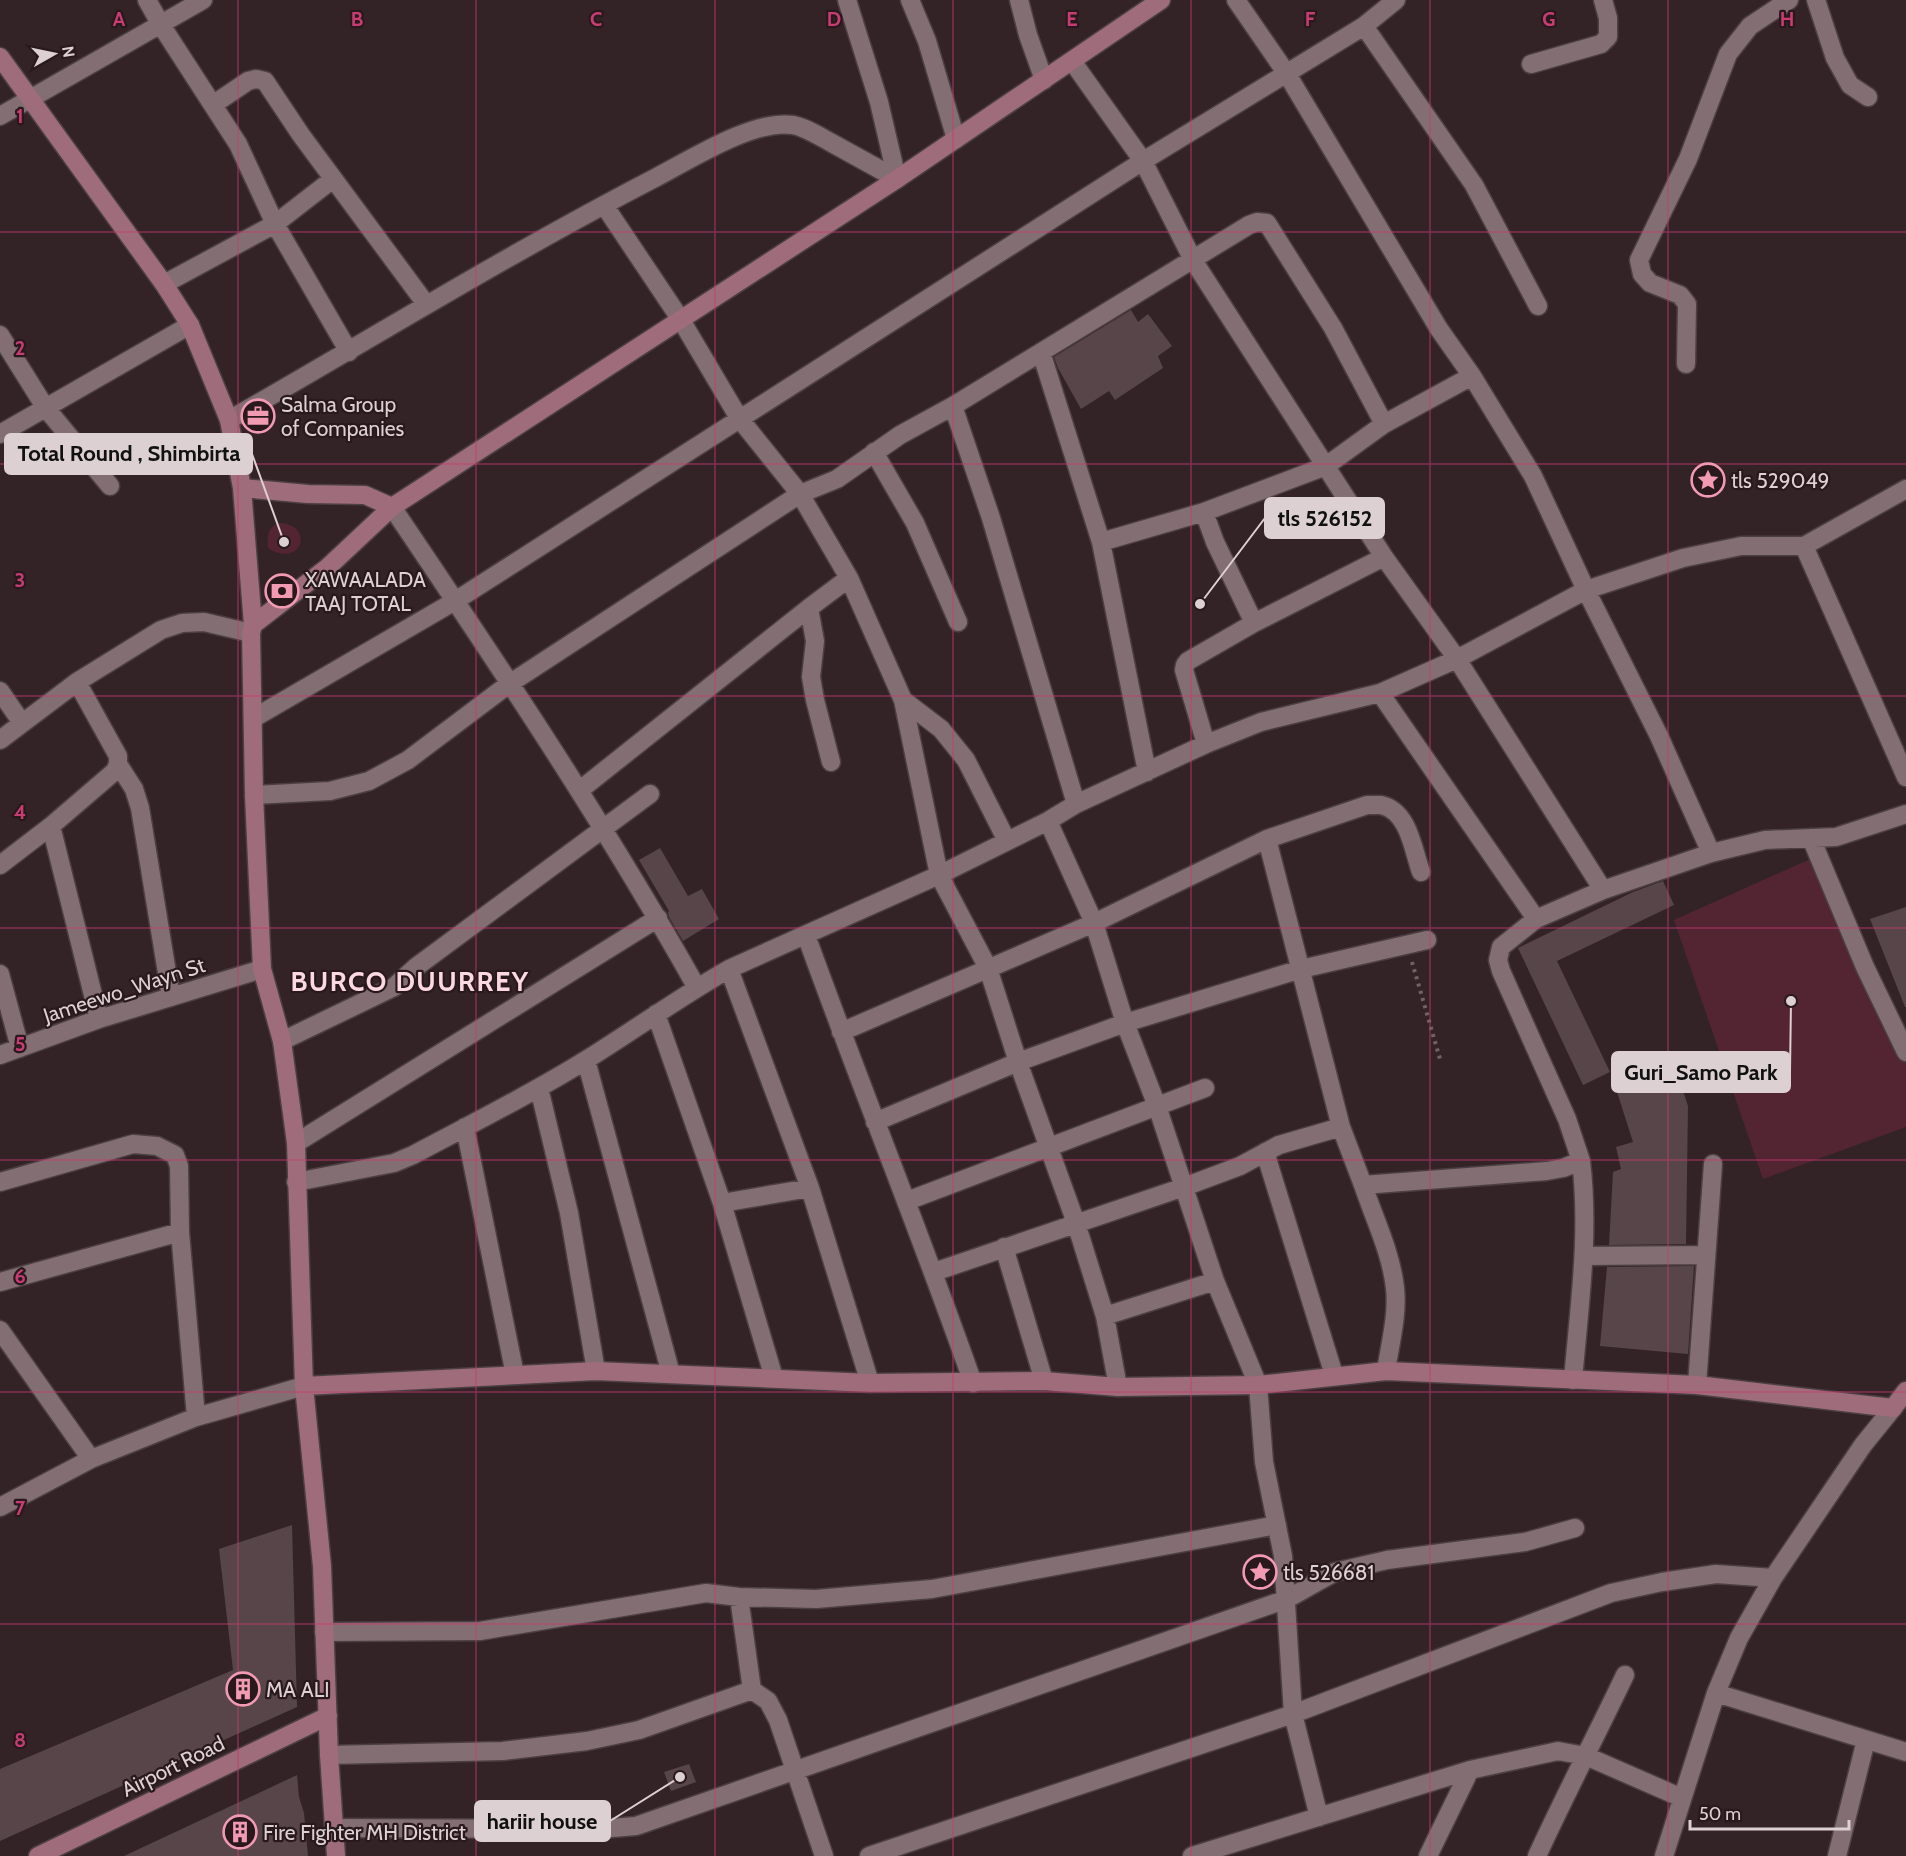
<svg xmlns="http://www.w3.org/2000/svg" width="1906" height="1856" viewBox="0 0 1906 1856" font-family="Cabin,sans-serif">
	<rect width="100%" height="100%" fill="#332327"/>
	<path fill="#532533" d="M278,523C316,523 302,570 268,548C267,536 267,529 278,523Z
		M1826,852L1906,1052V1127L1763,1179L1674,920Z"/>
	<path fill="#574549" d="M1131,310L1138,322L1148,314L1172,346L1158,356L1163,368L1115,400L1109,391L1081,409L1058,368L1054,357Z
		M660,848L688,896L702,889L719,919L683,941L669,917L668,912L669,911L639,860Z
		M1663,881L1674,905L1557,961L1610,1072L1583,1085L1518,948L1633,892Z
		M1906,907V1007H1905L1870,919Z
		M1677,1072L1688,1106L1686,1244L1609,1245L1613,1172L1621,1169L1616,1147L1633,1142L1617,1092Z
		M1694,1266L1688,1354L1600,1346L1607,1267Z
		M292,1525L297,1707L0,1841V1769L233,1670L219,1549Z
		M689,1764L696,1782L671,1791L664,1772Z
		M297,1775L299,1797L304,1813L308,1856H124Z"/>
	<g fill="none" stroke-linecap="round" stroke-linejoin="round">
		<defs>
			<path id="street" d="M147,0L161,25L238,144L275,224L349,352
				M847,0L879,102L897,179
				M910,0L927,41L956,139
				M1019,0L1028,35L1044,80
				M1236,0L1287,74L1439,329L1472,376L1533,476L1586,590L1659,736L1711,853
				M1816,0L1835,58L1850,85L1868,97
				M1364,26L1474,185L1538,306
				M1072,61L1143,161L1193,260L1384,557L1457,659L1603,890
				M1531,64L1601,44L1608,37V18L1603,0
				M214,104L248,81L256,79L265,81L301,135L426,304
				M0,116L203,0
				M604,205L681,320L739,418L800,494L849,578L903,700L939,875L988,968L1018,1062L1076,1223L1105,1316L1118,1387
				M164,284L275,224L333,179
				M0,335L45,407L110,486
				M1041,352L1101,542L1204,512L1326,466L1384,424L1472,376
				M1686,364L1687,304L1680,295L1650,283L1642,274L1639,260L1688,159L1728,54L1750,26L1789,0
				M953,406L991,518L1076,804
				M229,420C371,339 510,253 655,178C690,160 753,119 793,125C805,127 819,136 830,142C852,154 875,167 897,179
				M0,434L190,325
				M874,452L915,523L958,622
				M392,507C498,664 604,822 697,988
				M1204,512L1215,542L1254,623
				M1101,542L1147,772
				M1804,546L1906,777
				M0,691L22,723
				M1380,693L1536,919
				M903,700L941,729L966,760L1007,841
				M254,718L455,601L1143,161L1364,26L1396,0
				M0,740L77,682L161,630L182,623L204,622L251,633
				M1206,744L1184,670L1185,665L1188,661L1254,623L1384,557
				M831,762L815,700L811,677L815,641L809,608L849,578
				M118,764L134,789L140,808L171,997
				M580,790L809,608
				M254,795L330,791L369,781L408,760L509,684L800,494L837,479L900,435L953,406L1249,225L1257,222L1267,223L1333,328L1384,424
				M1048,821L1094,923L1125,1023L1157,1106L1215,1281L1258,1385L1264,1462L1283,1556L1293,1714L1319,1817
				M51,826L99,1019
				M1811,838L1865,967L1906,1052
				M1267,839L1341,1127L1363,1185
				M0,865L51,826L115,771L118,764V756L77,682
				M806,935C860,1085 920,1232 973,1383
				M729,969L810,1188L870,1383
				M0,974L20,1048
				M656,1014L722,1203L774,1378
				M841,1032L1094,923L1267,839L1367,805C1371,805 1377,805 1381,805C1409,811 1413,850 1421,872
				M282,1041L394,987L416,967L650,794
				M0,1055L99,1019L262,969
				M586,1060L671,1374
				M539,1088L569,1213L596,1371
				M875,1122L1018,1062L1125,1023L1301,969L1427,940
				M465,1127L515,1375
				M296,1143L658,918
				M1265,1152L1334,1375
				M0,1182L133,1144L157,1146L175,1155L179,1166L180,1232
				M296,1182L394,1163L413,1155C471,1124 530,1095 586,1060C634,1030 680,997 729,969L939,875L1048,821L1076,804L1206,744L1261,722L1380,693L1457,659L1586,590L1683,558L1741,546H1804L1906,489
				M907,1201L1205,1088
				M722,1203L810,1188
				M1004,1247L1044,1381
				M1584,1256L1705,1255
				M934,1272L1184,1187L1240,1166L1279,1145L1341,1127
				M0,1282L180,1232L196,1417
				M1105,1316L1215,1281
				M0,1330L91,1459
				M1386,1371C1390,1344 1398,1315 1395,1288C1391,1252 1374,1218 1363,1185L1547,1171L1563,1168L1581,1161L1567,1119L1501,971L1498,960L1501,947L1536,919L1603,890L1711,853L1765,840L1836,837L1906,814
				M1573,1380C1579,1308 1590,1234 1581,1161
				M1697,1385L1713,1164
				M0,1507L91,1459L196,1417L304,1386
				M739,1597L752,1690
				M324,1632L480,1631L706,1593L739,1597L816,1599L932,1589L1277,1525
				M1716,1693L1906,1752
				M329,1755L503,1751L587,1741L639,1730L752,1690L768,1701L778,1720L824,1856
				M334,1828L600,1829L636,1826L1287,1599L1335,1572L1387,1560L1525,1542L1575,1528
				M869,1856L1293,1714L1611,1593L1662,1582L1716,1574L1773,1578
				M1192,1856L1470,1770L1558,1751L1586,1756L1682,1798
				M1428,1856L1470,1770
				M1537,1856C1565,1795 1596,1736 1625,1675
				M1664,1856L1716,1693L1739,1638L1773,1578L1863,1445L1893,1408
				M1837,1856L1866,1740"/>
			<path id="secondary" d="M0,57L164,284L190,325L229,420L242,488L253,625L251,633L254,795L262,969L282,1041L296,1143L304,1386L322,1566L329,1755L336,1856
				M242,488L308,494L365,495L392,507
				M253,625L328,567L392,507L897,179L1161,0
				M304,1386L596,1371L870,1383L1044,1381L1118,1387L1258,1385L1386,1371L1697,1385L1893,1408L1906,1391
				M38,1856L328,1716"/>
		</defs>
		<use href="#street" stroke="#4c3f43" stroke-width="21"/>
		<use href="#secondary" stroke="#4c3f43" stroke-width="21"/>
		<path stroke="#716266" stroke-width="4" stroke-dasharray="3 4.5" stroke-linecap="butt" d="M1412,962L1440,1059"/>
		<use href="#street" stroke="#826e73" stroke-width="18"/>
		<use href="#secondary" stroke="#9e6c7b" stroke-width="18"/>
	</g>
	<path fill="none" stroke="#c73d73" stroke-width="1.5" stroke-opacity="0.55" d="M238,0V1856M476,0V1856M715,0V1856M953,0V1856M1191,0V1856M1430,0V1856M1668,0V1856M0,232H1906M0,464H1906M0,696H1906M0,928H1906M0,1160H1906M0,1392H1906M0,1624H1906"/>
	<defs>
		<symbol id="office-ring" viewBox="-11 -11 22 22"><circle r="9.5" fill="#29191d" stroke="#f19ab2" stroke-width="1.5"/><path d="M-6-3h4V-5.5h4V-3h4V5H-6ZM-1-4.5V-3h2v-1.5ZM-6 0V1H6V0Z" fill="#f19ab2"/></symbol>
		<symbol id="sight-ring" viewBox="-11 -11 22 22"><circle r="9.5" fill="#29191d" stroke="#f19ab2" stroke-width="1.5"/><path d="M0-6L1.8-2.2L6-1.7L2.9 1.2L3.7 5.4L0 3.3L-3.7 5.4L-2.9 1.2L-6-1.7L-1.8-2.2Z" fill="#f19ab2"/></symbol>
		<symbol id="bank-ring" viewBox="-11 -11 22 22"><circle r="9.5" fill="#29191d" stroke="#f19ab2" stroke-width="1.5"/><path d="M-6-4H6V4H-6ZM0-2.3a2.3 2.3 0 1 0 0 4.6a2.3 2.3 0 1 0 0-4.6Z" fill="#f19ab2"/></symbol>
		<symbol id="building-ring" viewBox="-11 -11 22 22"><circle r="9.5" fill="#29191d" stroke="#f19ab2" stroke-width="1.5"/><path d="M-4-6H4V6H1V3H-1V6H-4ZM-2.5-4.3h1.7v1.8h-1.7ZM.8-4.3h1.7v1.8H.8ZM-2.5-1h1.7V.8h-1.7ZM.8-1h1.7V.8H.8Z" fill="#f19ab2"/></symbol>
	</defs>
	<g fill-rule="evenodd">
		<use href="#office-ring" x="239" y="397" width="38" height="38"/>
		<use href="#sight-ring" x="1689" y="461" width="38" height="38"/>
		<use href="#bank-ring" x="263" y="572" width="38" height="38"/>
		<use href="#sight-ring" x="1241" y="1553" width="38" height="38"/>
		<use href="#building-ring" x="224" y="1670" width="38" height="38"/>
		<use href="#building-ring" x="221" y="1813" width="38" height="38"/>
	</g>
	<g text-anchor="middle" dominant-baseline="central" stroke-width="4.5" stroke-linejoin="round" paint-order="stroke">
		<g font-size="21" fill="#dcd0d3" stroke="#29191d" text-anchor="start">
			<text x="281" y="404">Salma Group<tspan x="281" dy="24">of Companies</tspan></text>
			<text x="1731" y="480">tls 529049</text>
			<text x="305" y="579">XAWAALADA<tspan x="305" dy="24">TAAJ TOTAL</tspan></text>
			<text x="1283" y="1572">tls 526681</text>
			<text x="266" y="1689">MA ALI</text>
			<text x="263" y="1832">Fire Fighter MH District</text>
		</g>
		<g font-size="21" fill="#dcd0d3" stroke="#29191d">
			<text transform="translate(124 990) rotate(-18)">Jameewo_Wayn St</text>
			<text transform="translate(173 1766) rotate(-26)">Airport Road</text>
		</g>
		<g font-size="27" font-weight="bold" letter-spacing="1.5" fill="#fcd9e1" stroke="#29191d">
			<text x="410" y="981">BURCO DUURREY</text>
		</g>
	</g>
	<g font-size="20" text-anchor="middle" font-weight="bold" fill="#c73d73" stroke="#29191d" stroke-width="4.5" stroke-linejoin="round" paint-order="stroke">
		<text x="119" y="26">A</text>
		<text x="357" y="26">B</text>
		<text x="596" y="26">C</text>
		<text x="834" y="26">D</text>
		<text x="1072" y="26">E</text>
		<text x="1310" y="26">F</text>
		<text x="1549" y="26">G</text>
		<text x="1787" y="26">H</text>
		<text x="20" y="123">1</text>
		<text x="20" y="355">2</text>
		<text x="20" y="587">3</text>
		<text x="20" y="819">4</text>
		<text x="20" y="1051">5</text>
		<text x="20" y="1283">6</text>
		<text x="20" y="1515">7</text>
		<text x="20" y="1747">8</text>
	</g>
	<path fill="none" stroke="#dcd0d3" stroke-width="2" d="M284 542L252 454M1200 604L1265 518M1791 1001L1790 1072M680 1777L610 1821"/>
	<g fill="#dcd0d3" stroke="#29191d" stroke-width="2">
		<circle cx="284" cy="542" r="6"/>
		<circle cx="1200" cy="604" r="6"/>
		<circle cx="1791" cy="1001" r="6"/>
		<circle cx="680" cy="1777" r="6"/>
	</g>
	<g fill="#dcd0d3" stroke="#dcd0d3" stroke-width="2">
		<rect x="5" y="434" width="247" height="40" rx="6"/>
		<rect x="1265" y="498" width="119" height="40" rx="6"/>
		<rect x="1612" y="1052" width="178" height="40" rx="6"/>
		<rect x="475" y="1801" width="135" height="40" rx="6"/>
	</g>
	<g font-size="22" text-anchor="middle" font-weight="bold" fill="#111">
		<text x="129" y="461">Total Round , Shimbirta</text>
		<text x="1325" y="526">tls 526152</text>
		<text x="1701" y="1080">Guri_Samo Park</text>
		<text x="542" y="1829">hariir house</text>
	</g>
	<g transform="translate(54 54) rotate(81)" stroke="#29191d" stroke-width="4.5" paint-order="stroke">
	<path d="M0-4.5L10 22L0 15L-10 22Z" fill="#dcd0d3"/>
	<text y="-9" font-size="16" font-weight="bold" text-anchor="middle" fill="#dcd0d3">N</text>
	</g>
	<path d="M1690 1820v9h159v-9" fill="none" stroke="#dcd0d3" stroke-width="3"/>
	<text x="1699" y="1820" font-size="18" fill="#dcd0d3" stroke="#29191d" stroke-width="4.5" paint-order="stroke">50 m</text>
</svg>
